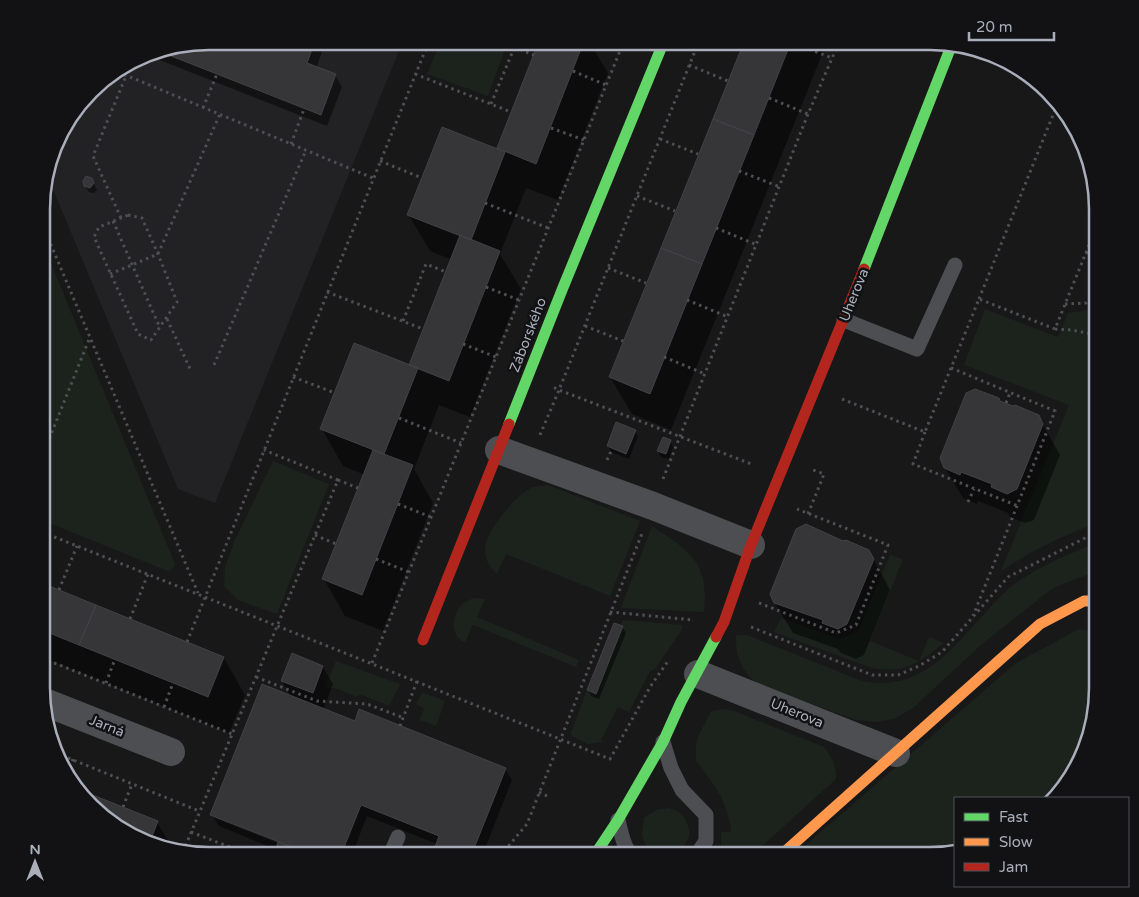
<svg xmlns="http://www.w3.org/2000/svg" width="1139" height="897" viewBox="0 0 1139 897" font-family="'Varela Round',sans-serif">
	<rect width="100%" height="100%" fill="#181819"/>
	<path fill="#222225" d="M209,41H403L215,503L178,489L47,175L64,126L99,83L155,50Z"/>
	<path fill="#1c231d" d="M441,41H508L488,96L427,74Z
		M43,244L175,564L170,572L42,520Z
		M1098,305V520C1083,530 1067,534 1052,542C1034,550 1018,560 1001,571L1069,405L964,365L985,309L1058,337L1068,313L1082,311Z
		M273,461L329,484L277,614L238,600L224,586L225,567L234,542Z
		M548,485L640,521L610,596L506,554L497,574C491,569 485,560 485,551C484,533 516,494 533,487C537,486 543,486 548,485Z
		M652,526C691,552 709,562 704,612L621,608Z
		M1097,542V571L1053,588L982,644L913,708L894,719L877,722L856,720L759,685C742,672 735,657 736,635H747L862,681C922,693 952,648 988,610C994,603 1000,596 1007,590C1033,568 1066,556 1097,542Z
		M890,555L903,559L870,641L919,661L929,637L944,643C919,663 905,674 872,668L774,632L781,618L839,639L858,632Z
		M474,598L485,599L477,617L579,660L576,667L473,625L465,642C451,637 451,619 460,607C463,602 469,600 474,598Z
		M623,620L683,625L681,631L655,669L650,671L629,712L618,707L601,740L603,742L588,744L572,736L571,733L587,690L596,694L623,627L621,625Z
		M1079,629L1097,632V699L1085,752L1056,798H955V851L930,856H793L1016,663Z
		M336,661L400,684L389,706L360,694L357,697L338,689L325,687Z
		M422,692L445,701L436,726L419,720L424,709L416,704Z
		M724,709L734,711L824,747C832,758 837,766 836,779L751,856H717L721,845V832H731C729,810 721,794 708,777C704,771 701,766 696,761C694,735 702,732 711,711Z
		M668,808C677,810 682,813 686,821C703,851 647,872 642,834C642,829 644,823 644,818L656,810Z"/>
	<path fill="#0007" fill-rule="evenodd" d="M209,41L276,52L280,41H326L316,68L335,75L342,87L327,126L147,55L155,50Z
		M333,41H359L356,50Z
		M540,41H589L608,73L558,200L526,188L500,254L521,289L470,417L439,405L414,469L433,503L383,631L345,616L324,579L365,475L343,466L322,429L410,367L452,260L430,251L408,214L498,150Z
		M745,42H827L671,430L632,414L610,377Z
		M92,179L97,190L94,193L89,192L85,186Z
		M1000,402L1038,416L1060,455L1034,520L1025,523L1010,517L1008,513L978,501L977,504L963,498L945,468Z
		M635,431L638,436L629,459L611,452L608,446Z
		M670,441L673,447L669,459L661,457L658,451Z
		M843,543L869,551L890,590L864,655L856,659L841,653L838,649L793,633L775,603Z
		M42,584L224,658L245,695L229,733L42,657Z
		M622,627L626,633L599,699L591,696L588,690Z
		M323,667L333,684L323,710L355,723L505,769L512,780L482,856H434L437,844L367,816L352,855H276L277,850L219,826L212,815L292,698L282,681ZM216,816L280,841V844L215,818Z
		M157,822L173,849L145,843Z"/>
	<path fill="#363638" stroke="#414245" d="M209,41H251L275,51L279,41H315L307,63L336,74L321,115L156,50Z
		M539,41H584L536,164L497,148Z
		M744,42H791L754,135L713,119Z
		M713,119L754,135L702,264L661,248Z
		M442,127L505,152L471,240L407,215Z
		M86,176L92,178L94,183L90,188L84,186L83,181Z
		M460,235L500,251L449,381L409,365Z
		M661,248L702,264L650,394L609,377Z
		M354,343L418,368L384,454L320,429Z
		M975,389L999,398L1000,401L1013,406L1015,405L1039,415L1043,424L1017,489L1007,494L991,487L992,484L961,472L960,475L944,468L940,458L966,393Z
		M616,422L636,430L626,454L607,446Z
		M663,437L671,440L666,454L657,451Z
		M373,450L413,465L362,595L322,579Z
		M806,524L843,541L846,540L869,550L874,559L847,624L838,629L822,623L823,620L774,603L770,594L796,529Z
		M42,583L96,605L79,645L42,630Z
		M96,605L224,657L208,697L79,645Z
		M614,623L623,626L596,694L587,690Z
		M292,653L323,666L313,693L281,681Z
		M262,684L355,721L359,709L506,768L471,856L432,855L439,836L361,805L341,855H313L210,815Z
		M80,790L158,821L149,844L145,843L98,814Z
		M278,842L303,852L302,855H274Z"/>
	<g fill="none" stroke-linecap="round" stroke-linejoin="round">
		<path stroke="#4e4f53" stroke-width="3" stroke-dasharray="2.5 4" stroke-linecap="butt" d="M699,41L559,390L754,465
			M791,42L832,58
			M514,47L534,55
			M689,65L728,81
			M573,71L606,85
			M118,72L373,178
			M415,74L511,112
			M769,98L808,114
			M491,104L517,41
			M203,108L217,74
			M551,128L584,140
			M660,139L698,154
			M291,144L304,109
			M380,161L422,178
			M739,171L780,187
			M637,196L675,211
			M485,203L548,228
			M128,215L142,218L158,254L177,302L151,340L138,334L94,237L99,227Z
			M121,218L93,156L126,76
			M113,221L160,328
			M43,226L198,593
			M716,228L757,245
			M1086,252L1098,264
			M608,268L646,283
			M110,274L158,254L220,114
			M486,287L519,300
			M327,292L423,329
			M979,299L1057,105
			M687,300L728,317
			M1065,304L1086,303L1098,295
			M167,319L191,371
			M403,321L426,264L446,272
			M585,326L623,341
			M1055,329L1071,330L1098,335
			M463,344L496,357
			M664,357L705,374
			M214,365L306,150
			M951,368L1055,411L973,616
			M293,377L335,393
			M842,399L925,432L979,299L1055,329L1098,223
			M1006,403L1010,393
			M399,418L461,443
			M925,432L913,464L1018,506
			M540,435L559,390L553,387
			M42,457L90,337
			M607,460L612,449
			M663,479L808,114L839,42
			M338,480L358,488
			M968,502L974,489
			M398,504L431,517
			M808,514L824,474L813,470
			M42,532L610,759L650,687L668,661
			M315,535L336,544
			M376,559L409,572
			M59,590L77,546
			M759,603L836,633L856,625L888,545L797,509
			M610,612L694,620
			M130,619L148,574
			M751,627L872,675H898L919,666L942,652L1008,577L1097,532
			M42,635L43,631
			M187,642L429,41
			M42,658L232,734
			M372,663L624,41
			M256,677L317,701L367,704L404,718
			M106,683L115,659
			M164,707L173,683
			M400,726L417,681
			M56,753L199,811
			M67,773L73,759
			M539,792L549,797
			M123,807L132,784
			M191,832L240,851
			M507,847L513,852
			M183,852L338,480L264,450
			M500,856L527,824L643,531"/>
		<path stroke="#4c4e52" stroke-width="15" d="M844,320L917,349L955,265
			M663,742L671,768L682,790L706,815V841L696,856
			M618,820C621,831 623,849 633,856
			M390,855L398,837"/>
		<path stroke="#4c4e52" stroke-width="28" d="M499,450L653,506L751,545
			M698,674L896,753
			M42,701L171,752"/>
		<path stroke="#63d668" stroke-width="11" d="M864,269L952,44
			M509,424L562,290L664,41
			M594,856L618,820L663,742L681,702L716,637"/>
		<path stroke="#ff974d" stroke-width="11" d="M780,856L1040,624L1084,601H1097"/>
		<path stroke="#b3261e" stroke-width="11" d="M716,637L724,622L751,545L864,269
			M423,640L509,424"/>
	</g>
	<g text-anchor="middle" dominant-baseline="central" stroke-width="5" stroke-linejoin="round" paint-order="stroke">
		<g font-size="14" fill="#a9aeba" stroke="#121215">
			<text transform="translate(854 295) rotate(-68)">Uherova</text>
			<text transform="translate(528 335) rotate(-69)">Záborského</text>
			<text transform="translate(797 713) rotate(22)">Uherova</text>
			<text transform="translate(107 726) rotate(22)">Jarná</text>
		</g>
	</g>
	<path d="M0 0H1139V897H0ZM209 50H930A159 159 0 0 1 1089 209V688A159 159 0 0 1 930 847H209A159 159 0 0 1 50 688V209A159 159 0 0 1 209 50Z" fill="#121215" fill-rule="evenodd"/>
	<path fill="none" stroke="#a9aeba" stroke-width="2.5" d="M209 50H930A159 159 0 0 1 1089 209V688A159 159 0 0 1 930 847H209A159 159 0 0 1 50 688V209A159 159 0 0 1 209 50Z"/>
	<rect x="954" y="797" width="175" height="90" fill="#121215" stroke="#4e5057"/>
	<rect x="964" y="813" width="25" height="8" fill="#63d668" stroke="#4e5057"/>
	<text x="999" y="822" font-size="15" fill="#a9aeba">Fast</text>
	<rect x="964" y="838" width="25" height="8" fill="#ff974d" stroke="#4e5057"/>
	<text x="999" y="847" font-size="15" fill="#a9aeba">Slow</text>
	<rect x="964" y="863" width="25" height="8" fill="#b3261e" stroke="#4e5057"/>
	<text x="999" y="872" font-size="15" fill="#a9aeba">Jam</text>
	<g transform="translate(35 862)" stroke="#121215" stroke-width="4" paint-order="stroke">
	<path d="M0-4L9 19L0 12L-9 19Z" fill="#a9aeba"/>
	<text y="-8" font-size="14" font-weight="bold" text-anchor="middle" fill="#a9aeba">N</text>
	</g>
	<path d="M969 32v8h85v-8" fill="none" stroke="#a9aeba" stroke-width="2.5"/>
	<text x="976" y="32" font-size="15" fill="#a9aeba" stroke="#121215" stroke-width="4" paint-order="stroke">20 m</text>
</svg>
